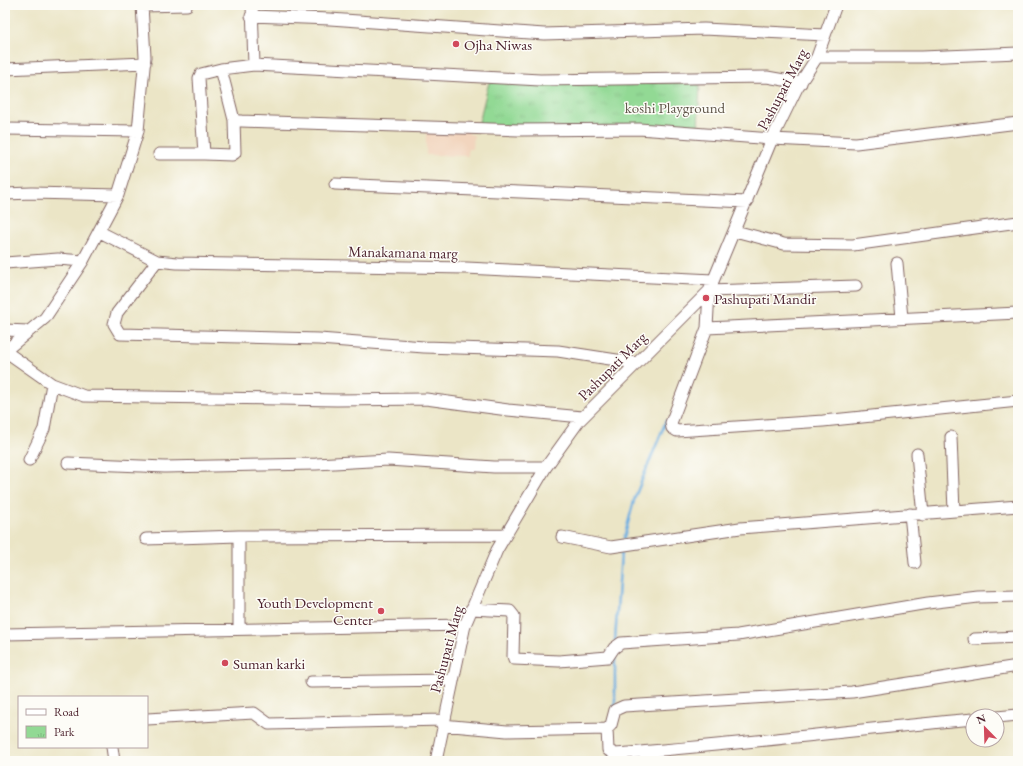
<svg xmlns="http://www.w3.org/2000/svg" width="1023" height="766" viewBox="0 0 1023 766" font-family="'EB Garamond',serif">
	<defs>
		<pattern id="park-tufts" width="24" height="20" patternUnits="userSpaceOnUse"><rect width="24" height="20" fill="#92d994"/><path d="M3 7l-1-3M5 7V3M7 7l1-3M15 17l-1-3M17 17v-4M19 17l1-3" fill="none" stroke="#7fba80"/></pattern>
	</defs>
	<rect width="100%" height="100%" fill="#fdfcf7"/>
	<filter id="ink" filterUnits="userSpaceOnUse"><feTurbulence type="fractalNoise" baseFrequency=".025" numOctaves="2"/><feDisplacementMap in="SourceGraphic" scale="8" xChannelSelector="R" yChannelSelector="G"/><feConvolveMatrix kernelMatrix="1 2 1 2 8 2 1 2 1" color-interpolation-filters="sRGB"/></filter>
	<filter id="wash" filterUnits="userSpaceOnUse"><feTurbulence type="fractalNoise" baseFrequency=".012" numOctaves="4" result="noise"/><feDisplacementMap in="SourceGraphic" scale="16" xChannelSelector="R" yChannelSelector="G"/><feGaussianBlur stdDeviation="0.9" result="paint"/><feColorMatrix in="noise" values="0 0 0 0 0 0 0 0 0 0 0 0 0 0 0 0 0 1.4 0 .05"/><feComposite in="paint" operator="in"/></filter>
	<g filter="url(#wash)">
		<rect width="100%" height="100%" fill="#ebe5c6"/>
		<path fill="#f2d5be" d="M426,128L469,129V134L474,135L473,149H468V156L426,155Z"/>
		<path fill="url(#park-tufts)" stroke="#6e7c60" d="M489,82L700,83L698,130L478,126Z"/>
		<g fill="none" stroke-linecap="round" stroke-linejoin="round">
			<path stroke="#6dafe2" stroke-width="2.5" d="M624,538L635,497L666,421
				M615,641L621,553
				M615,655V707
				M609,761L610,755"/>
		</g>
	</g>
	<g filter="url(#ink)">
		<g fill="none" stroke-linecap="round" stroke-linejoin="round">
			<defs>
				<path id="minor" d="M252,5L254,65
					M142,6L187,5
					M251,16L330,19L544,34L704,29L825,35
					M817,57H922L1018,53
					M5,69L145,63
					M221,69L201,74L199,78L204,154L232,155L235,153L234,120
					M801,83L767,77L540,80L254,65L221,69L234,120L241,121L519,130L639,129L772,139L856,143L1018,123
					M5,129L138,131
					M159,154H204
					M335,184L747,202
					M5,194L32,193L118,195
					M735,231L784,244L853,245L1018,222
					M100,232L157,261L177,263L466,268L713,280
					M157,261L117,313L114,324L120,334L319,339L424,347L558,351L636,363
					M5,263L58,259L83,261
					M897,263L902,318
					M856,286L709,291L707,328L671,423L672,428L677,431L823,421L1018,401
					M707,328L1018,313
					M5,330L28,331
					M5,351L52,384L84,396L337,400L426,399L508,410L582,417
					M5,351L45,318L83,261L118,195L138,131L145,57L142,5
					M951,437L954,511
					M917,454L923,515
					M29,460L44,429L52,384
					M68,463L165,467L316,464L388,460L494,467H546
					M910,514L915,563
					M239,536V628
					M562,537L611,547L740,528L1018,506
					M146,539L239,536L506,535
					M471,609L510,611L514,616L513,656L514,659L559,661L608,657L614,648L621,643L738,635L928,603L978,597L1018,596
					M5,634L465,625
					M974,639L1018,637
					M311,682L452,680
					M997,717L1018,715
					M147,719L254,713L269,724L443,720
					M442,725L507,731L607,729L611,725L615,710L624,706L852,692L1018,666
					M607,729L608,750L615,754C734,745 853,730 973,719
					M112,747L114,761
					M436,761L465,625L497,550L546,467L579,421L709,291L772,139L797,88L817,57L836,5"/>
			</defs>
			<use href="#minor" stroke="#826461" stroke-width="13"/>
			<use href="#minor" stroke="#fff" stroke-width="11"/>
		</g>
	</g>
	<g fill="#d1495b" stroke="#fdfcf7" stroke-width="1.5">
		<circle cx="456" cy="44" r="4"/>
		<circle cx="706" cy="298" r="4"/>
		<circle cx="381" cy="611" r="4"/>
		<circle cx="225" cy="663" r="4"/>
	</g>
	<g text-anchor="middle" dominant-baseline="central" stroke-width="3" stroke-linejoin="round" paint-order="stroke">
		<g font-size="15" fill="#4a1f2b" stroke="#fdfcf7" text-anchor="start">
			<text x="464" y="44">Ojha Niwas</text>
			<text x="714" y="298">Pashupati Mandir</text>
			<text x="373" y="602" text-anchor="end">Youth Development<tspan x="373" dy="17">Center</tspan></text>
			<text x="233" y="663">Suman karki</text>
		</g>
		<g font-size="15" fill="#4a1f2b" stroke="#fdfcf7">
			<text transform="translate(782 89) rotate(-62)">Pashupati Marg</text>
			<text transform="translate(403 252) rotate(1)">Manakamana marg</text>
			<text transform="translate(612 366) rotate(-45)">Pashupati Marg</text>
			<text transform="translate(446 649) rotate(-75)">Pashupati Marg</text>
		</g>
		<g font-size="15" fill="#60574a" stroke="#fdfcf7">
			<text x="675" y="107">koshi Playground</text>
		</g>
	</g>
	<rect width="1023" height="766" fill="none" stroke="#fdfcf7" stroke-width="20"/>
	<rect x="18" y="696" width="130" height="52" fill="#fdfcf7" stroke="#b5a4a5"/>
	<rect x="26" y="709" width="20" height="6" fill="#ffffff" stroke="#b5a4a5"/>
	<text x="54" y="716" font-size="12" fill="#4a1f2b">Road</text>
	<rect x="26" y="726" width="20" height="12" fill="url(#park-tufts)" stroke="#b5a4a5"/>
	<text x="54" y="736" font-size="12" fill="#4a1f2b">Park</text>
	<g transform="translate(985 728) rotate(337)"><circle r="19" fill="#fdfcf7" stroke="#b5a4a5"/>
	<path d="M0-3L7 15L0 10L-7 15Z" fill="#d1495b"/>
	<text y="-6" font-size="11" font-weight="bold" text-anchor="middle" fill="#4a1f2b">N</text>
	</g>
</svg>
